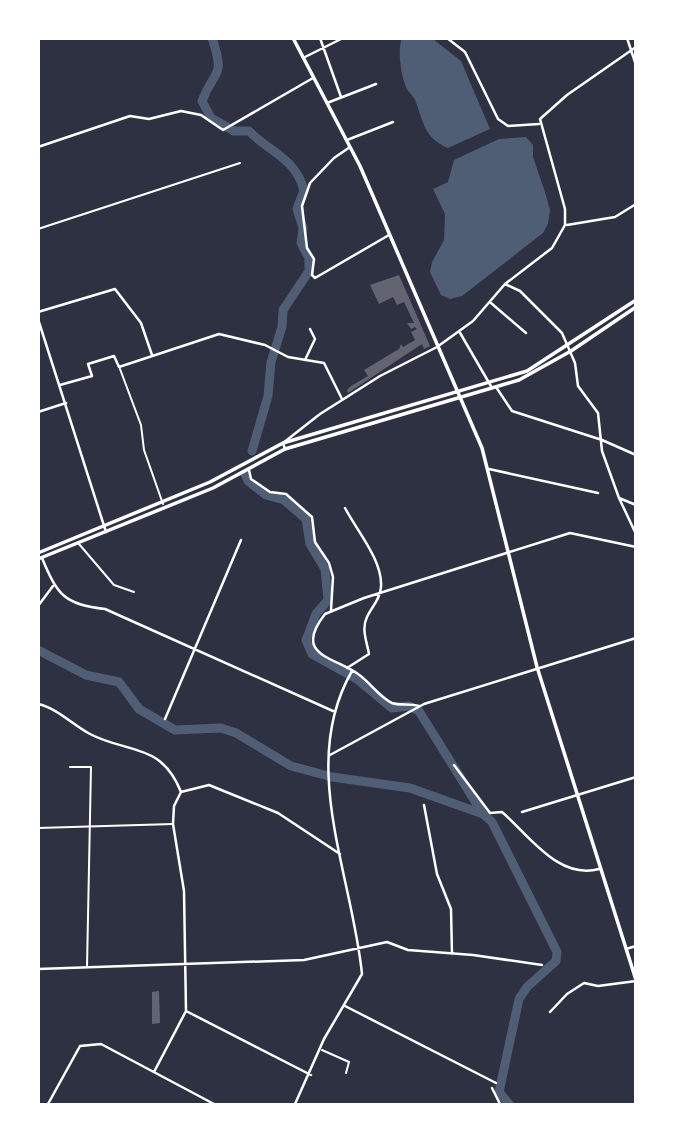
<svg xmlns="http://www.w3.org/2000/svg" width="674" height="1143" viewBox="0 0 674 1143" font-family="Montserrat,sans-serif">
	<rect width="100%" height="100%" fill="#2d3142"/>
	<path fill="#4f5d75" d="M402,38L433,39L461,61L490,129L448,148C423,137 424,122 415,100C413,95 408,92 406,87C401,74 397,51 402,38Z
		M526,137L533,145V157L545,192L550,210L548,224L543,233L462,296L450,299L441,295L430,272L432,262L444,240L445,214L433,189L448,182L454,160L499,139Z"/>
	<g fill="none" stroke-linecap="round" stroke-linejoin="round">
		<path stroke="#4f5d75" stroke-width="9" d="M212,38C226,79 214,69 202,101L211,118L234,131H249C269,152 296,158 304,191L297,209L303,228L301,243L309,258V271L283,310L282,327L271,362L268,396L252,451
			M245,474L248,481L266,495L284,500L306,519L310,544L325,569L328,600L316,614L306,640L312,654L357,679L392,708L409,706L419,711L483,814
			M38,650L86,675L119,682L139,709L175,730L221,728L236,733L291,766L332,777L410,788L483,814L492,822L557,952L556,961L527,987L519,999L499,1092L509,1104"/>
	</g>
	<path fill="#626471" d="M399,275L430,346L424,349L422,344L348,393L347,390L351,386L368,376L364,370L399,349L401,344L403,347L415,340L411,332L417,329L415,327L411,329L407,323H414L404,302L397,305L393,297L379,304L370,285Z
		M159,991L160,1023L152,1024V992Z"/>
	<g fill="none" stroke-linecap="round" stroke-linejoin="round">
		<path stroke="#fff" stroke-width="2" d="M38,229L240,163
			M120,369L141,425L144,450L163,504
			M79,544L114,585L134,592
			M70,767H91L87,967
			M38,828L173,824
			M322,1050L349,1062L346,1073"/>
		<path stroke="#fff" stroke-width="2.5" d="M320,38L341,97
			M447,38L465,52L498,119L508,126L539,124
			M627,38L636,65
			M305,57L343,38
			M327,103L376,84
			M347,140L393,122
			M38,147L130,116L149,119L181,111L201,115L223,130L313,78
			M350,147L334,158L310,183L302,206L307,248L314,259L312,275L315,278L389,235
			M567,225L615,217L636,204
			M505,284L520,291L562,333L575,363L578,386L598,413L602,451L619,498L636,534
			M491,303L526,333
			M38,312L115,289L141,323L152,355
			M38,319L106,532
			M459,331L492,388
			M305,360L315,339L310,329
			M60,385L92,376L88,364L114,356L119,367L219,334L265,345L288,357L324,363L342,399
			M496,387L512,411L602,440L636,455
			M38,412L66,403
			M285,449L283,443L320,414L380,376L437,347L473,321L505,284L552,248L565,225V209L540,119L567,95L636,47
			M489,469L598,493
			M249,470L251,479L270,492L286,494L312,517L315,542L329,563L333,577L331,610
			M619,498L636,505
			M345,508C357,531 383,561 381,587C380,600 372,606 367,617C361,629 367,642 369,654L347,668
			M42,558C57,594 64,605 105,609L333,711
			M38,606L53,586
			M38,704C57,708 73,725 90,734C128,754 161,742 181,792
			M419,706C410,703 400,706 392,703C379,697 370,682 358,674C332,656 293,655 325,614L364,598L570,533L636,547
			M165,719L241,540
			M330,755L424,704L636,638
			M454,765L490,813L502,812C529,835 558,880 599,869
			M181,792L209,785L278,813L340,854
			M424,805L437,874L451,909L452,954
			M522,812L636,777
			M626,949L636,946
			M38,969L304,960L387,942L408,950L473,955L542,965
			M345,1006L496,1083
			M186,1011L311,1075
			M550,1012L567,994L584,983L598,986L636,981
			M154,1072L186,1011L184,891L173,824L174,806L181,792
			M492,1088L500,1104
			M48,1104L80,1046L101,1044L214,1104
			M295,1104L324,1039L362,974C352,874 298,764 352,671"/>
		<path stroke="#fff" stroke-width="3.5" d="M293,38L360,166L482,448L537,667L636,980
			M38,553L210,482L283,443L527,371L636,300
			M38,559L213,488L285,449L519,380L571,351L636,307"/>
	</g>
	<rect width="674" height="1143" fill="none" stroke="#ffffff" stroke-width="80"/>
</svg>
